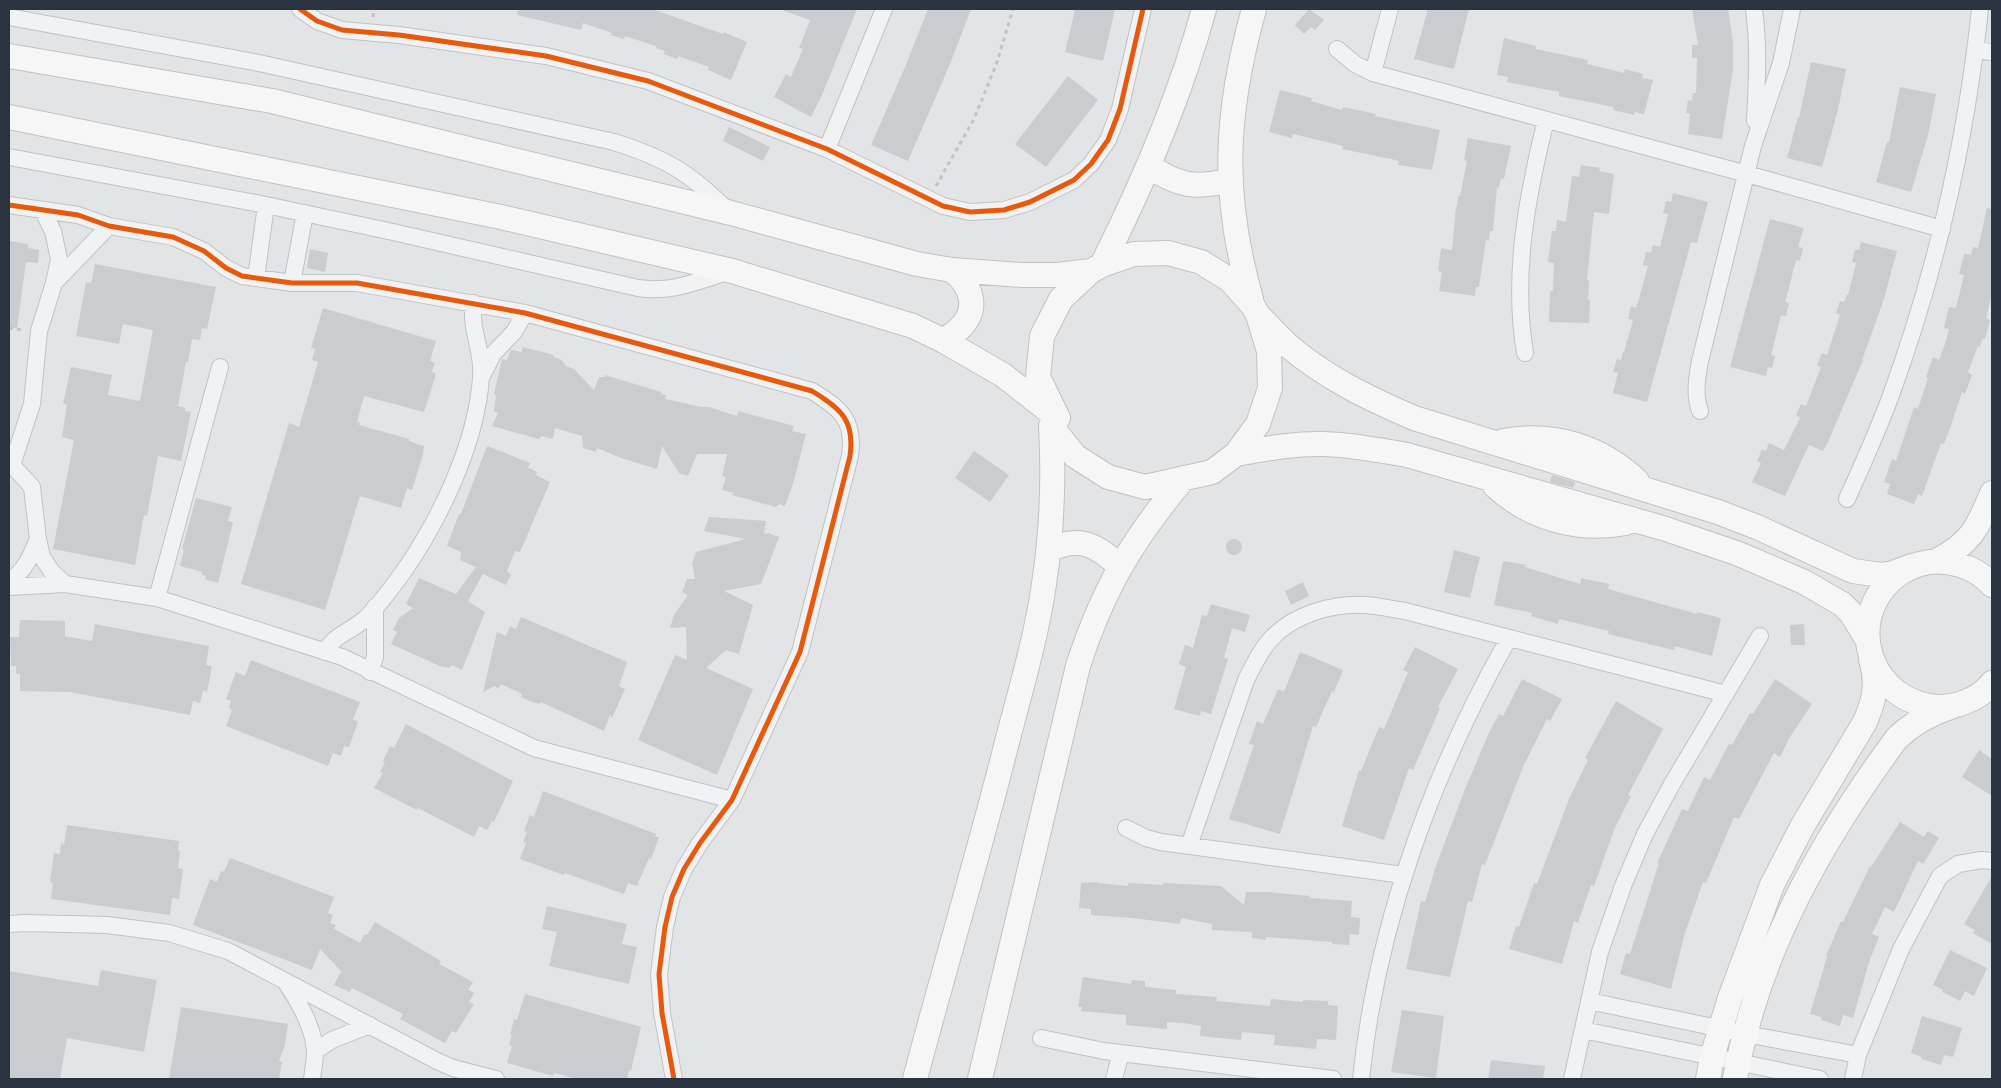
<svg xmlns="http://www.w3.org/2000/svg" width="2001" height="1088" viewBox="0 0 2001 1088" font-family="'Public Sans',sans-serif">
	<rect width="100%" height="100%" fill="#e2e4e6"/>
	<path fill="#cacccf" d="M518,9H652L723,34L724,32L747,42L731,80L708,70L709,67L678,56L677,59L664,54L665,51L656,48V46L625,36L624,39L611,35L612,33L583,23L581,30L517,15Z
		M784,9H857L822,95L811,117L774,97L786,74L791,77L803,49L799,48L810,20L784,11Z
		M928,9H971L950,64L908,161L871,145L905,67Z
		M1075,9H1115L1103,61L1065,52Z
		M1309,9L1324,20L1315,30L1311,27L1304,34L1295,25Z
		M1428,9H1469L1454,69L1414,59Z
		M1692,9H1728L1733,42V69L1722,139L1688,134L1690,114L1686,113L1688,100L1692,101L1693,93H1696L1697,58H1692V45H1698Z
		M1504,38L1536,46V49L1588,60L1587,64L1600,67L1624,73L1625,69L1643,74L1642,78L1653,80L1644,114L1635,112L1634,115L1613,110L1614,107L1559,96V92L1507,82L1508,77L1497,75Z
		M1811,62L1846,69L1838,110L1822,167L1787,158L1798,117L1799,118Z
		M1068,76L1098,100L1046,167L1015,144Z
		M1900,87L1936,94L1928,135L1911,192L1876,182L1887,142H1889Z
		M1280,90L1312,98L1311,101L1342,110L1343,107L1376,114L1375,116L1440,130L1432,170L1398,165L1399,161L1391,159L1342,149L1343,146L1293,134L1292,138L1269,132Z
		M729,127L770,147L763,161L723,141Z
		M1468,138L1511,146L1504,179L1501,178L1499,188L1497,187L1493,231H1490L1489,241L1486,240L1479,287H1476L1475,296L1439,291L1442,272L1438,271L1441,248L1452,250L1456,207H1457L1458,196H1460L1467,161L1464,160Z
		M1581,165L1600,168L1599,171L1614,174L1609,214L1594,212L1587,280H1589L1588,300H1590L1589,323L1549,322L1550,291H1553L1554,263L1548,262L1552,231H1556L1557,220L1566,222L1572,176L1579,177Z
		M1673,193L1708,202L1697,243L1691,242L1647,402L1613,393L1618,373L1613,372L1617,359L1621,360L1623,352H1624L1633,320L1628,319L1631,306L1636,308L1639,299L1648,266L1643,265L1646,252L1651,253L1653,245L1660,247L1668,214L1663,213L1666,201L1671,202Z
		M1987,208L1992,209V295L1986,318L1990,320L1985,339H1982L1980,347L1978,346L1968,372L1972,375L1965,394L1962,392L1950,428L1944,444L1941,443L1922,496L1918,494L1914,504L1887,494L1890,484L1884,482L1892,459L1896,461L1914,407L1918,409L1928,378L1926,377L1933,357L1939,360L1945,344L1949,329L1944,328L1949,307L1956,308L1964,275L1959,274L1964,254L1971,255L1973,247L1978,248Z
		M1770,219L1804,228L1798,247L1803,248L1800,261L1796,260L1785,302L1789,303L1786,316L1781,315L1771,355L1775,356L1772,368L1768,367L1766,376L1730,367Z
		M9,241L28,244V248L39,250L38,263L26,262L17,328H9Z
		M1861,242L1897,251L1883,302L1862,360H1863L1828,442L1823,451L1809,445L1785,496L1752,482L1761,463L1757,461L1762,449L1766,451L1769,443L1784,450L1800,418L1796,415L1801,404L1806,406L1821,367L1817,365L1822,353L1827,355L1840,315L1836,313L1840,301L1844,302L1847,294L1848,295L1856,263L1852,262L1855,249L1859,250Z
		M310,249L328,253L325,272L307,268Z
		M95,264L216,287L207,329L202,328L200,340L192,339L188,362H186L178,406L185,408V411L191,412L181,461L158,456L147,516L144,515L135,565L53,549L74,440L62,437L67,404H63L71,367L112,375L108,395L140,401L153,330L123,324L119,344L76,336L86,282L91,283Z
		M323,308L436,341L430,361L435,363L432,372L436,374L424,412L364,396L357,422H360L359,425L409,439V441L424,446L423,454L412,490L407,488L401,508L360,496L325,610L241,584L289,423L299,427L311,386L318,362L312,360L315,349L311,348Z
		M522,347L554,355L553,357L562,360L566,366L574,369L594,390L599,377H605V375L661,392V394L666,395L665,399L701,407H709L737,416L738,411L794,426L792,431L806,434L793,484L785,506L779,504L776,507L732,495L734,493L722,490L726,477L722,476L727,454H697L688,476L679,473L662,446L657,469L621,458L597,448L596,452L583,448L582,436L555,428L553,439L542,436L539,439L492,426L498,413L494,411L496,395L494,394L502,359L507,360L511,350L522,352Z
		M487,446L530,463L528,468L537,472L536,475L550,482L520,552L515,551L507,571L511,575L506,585L483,574L468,601L485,612L462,670L452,665L449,668L440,666L391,644L397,632L393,630L399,618L413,608L406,604L419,578L456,594L476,567L460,560L461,552L447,546L459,514H461Z
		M974,451L1009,475L990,502L955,478Z
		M1552,475L1575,482L1573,488L1550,482Z
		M196,498L232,507L228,521L233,522L218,583L205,579L206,576L202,575V572L180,566L184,550L182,549Z
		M709,517L766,521L764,534L768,533L779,537L761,584L724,591L753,605L739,654L726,650L706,668L753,689L717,775L638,740L675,655L687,660L686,627L670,628L674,615L688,595L682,592L687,579H695L692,564L696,552L746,539L704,531Z
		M1226 547a8 8 0 1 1 16 0a8 8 0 1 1-16 0Z
		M1454,550L1480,557L1470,598L1444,592Z
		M1503,561L1526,565L1525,567L1580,584L1581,578L1609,584L1608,589L1697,614V612L1721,618L1712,656L1675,646L1674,650L1608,634L1609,631L1559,619L1558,624L1531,616L1532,613L1494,605Z
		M1303,582L1309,596L1291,605L1285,591Z
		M1211,604L1250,615L1245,632L1232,628L1224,658L1228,659L1211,714L1201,711L1200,716L1174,709L1186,667L1179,664L1185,645L1193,648L1202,615L1207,616Z
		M521,617L627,662L619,686L625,689L612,718L610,715L604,731L541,702L540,704L530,701L521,697L522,694L501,684L498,689L495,686L483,692L497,632L506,636L510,626L516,629Z
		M20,620L65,621V636L92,641L95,624L209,646L206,665L212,666L207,692L203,690L200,703L193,701L190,715L70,692L20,691V674L16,673V666H11L10,637H19Z
		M1804,624L1805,645H1791L1790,625Z
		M1415,647L1458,669L1438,707L1440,708L1413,770L1409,768L1384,840L1342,826L1359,770L1361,771L1379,727L1384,729L1408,672L1403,670Z
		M1300,652L1343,670L1334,692L1332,691L1316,727L1313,726L1280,834L1229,819L1254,745L1249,744L1257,721L1263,724L1278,689L1284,692Z
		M251,660L360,702L353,719L358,722L349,747L344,746L341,756L333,753L328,766L226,726L232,710L229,708L231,701L226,699L236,672L245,676Z
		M1522,679L1562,699L1550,721L1547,719L1523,767L1485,865L1482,864L1472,902L1468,901L1450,977L1406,969L1421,901L1425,902L1436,866L1465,789L1488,735L1499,714L1503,716Z
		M1775,679L1812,704L1790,737L1780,757L1774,753L1739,819L1734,817L1706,883L1703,882L1685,933L1671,989L1620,974L1626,953L1630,954L1659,863H1657L1682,809L1688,811L1704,777L1710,780L1729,744L1732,745L1750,713L1753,714Z
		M1616,701L1663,729L1628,795L1631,796L1614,830L1594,886L1591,885L1578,923L1574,921L1562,964L1509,949L1516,926L1519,927L1534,883L1537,884L1569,799L1588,760L1585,758Z
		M406,724L513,781L494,822L492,821L487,830L479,826L474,837L418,808L417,810L374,788L383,773L380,772L385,762L383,761L390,746L394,748Z
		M1979,750L1992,759V796L1962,777Z
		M543,791L656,834L655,837H659L651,859L649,858L637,886L628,883L624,894L565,873L564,875L520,859L526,843L523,842L527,832L524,831L530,815L534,817Z
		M1900,822L1924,837L1928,831L1939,838L1923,864L1918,861L1894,912L1885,907L1872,934L1879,937L1869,962L1853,1018L1843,1015L1840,1026L1821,1020V1017L1810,1014L1827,957L1826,956L1841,921L1843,922L1870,866L1871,867Z
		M67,825L179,841L178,851H180L178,868L183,869L179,899L172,898L170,915L51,899L53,883L50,882L54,853L60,854L61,842L64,845Z
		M230,858L334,897L328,913L333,915L330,923L336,925L334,929L360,943L364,935H367L375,922L441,961L439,964L473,982L468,990L474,993L469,1002L474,1004L456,1033L452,1031L445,1043L400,1019L403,1014L352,988L350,992L334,985L341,971L320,949L312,970L193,925L210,879L217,882L221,871L224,872Z
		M1992,876V944L1973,933L1975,930L1964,924Z
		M1098,882V883L1128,886V883L1163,885V883L1221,886L1244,905L1246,892H1266L1310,896V898L1352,901L1351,917L1360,918L1359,935L1350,934L1349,945L1332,944V942L1266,937V940L1252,938V932L1212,930V924L1181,918L1180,924L1132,918L1091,915V909L1079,908L1081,883Z
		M547,906L627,924L622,944L637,947L629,984L549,966L557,932L542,929Z
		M1950,950L1987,968L1974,996L1965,991L1960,1001L1942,992L1943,990L1933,985Z
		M101,970L157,980L144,1052L67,1038L60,1079H9V971L98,986Z
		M1083,977L1131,984L1132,980L1145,981V987L1176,990V994L1217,997L1216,1001L1270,1006L1271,999L1303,1002V1000L1328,1001V1005L1338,1006L1336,1040L1317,1039L1316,1049L1307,1048L1274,1045L1275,1035L1242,1032L1241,1040L1200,1036L1201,1026L1184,1023L1167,1022V1029L1126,1025V1015L1081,1011L1082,1007H1078Z
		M525,994L641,1027L631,1071L629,1070L627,1079H577L554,1073L553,1076L507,1063L512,1046L509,1045L512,1035H510L514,1019L517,1020Z
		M181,1007L288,1024L285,1045L279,1061L282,1062L279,1079H169Z
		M1402,1010L1444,1016L1436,1078L1391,1072Z
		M1922,1016L1962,1028L1953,1057L1944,1055L1941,1065L1921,1059L1922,1057L1911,1053Z
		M1491,1060L1545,1066L1543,1079H1488Z"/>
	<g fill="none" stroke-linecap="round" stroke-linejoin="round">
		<defs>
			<path id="street" d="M300,9L317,21L342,30L399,35L546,56L648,81L827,149L943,206L970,212L1004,210L1030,202L1074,180L1091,164L1108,140L1120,109L1143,9
				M1754,9C1759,46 1757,83 1755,121
				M9,17L259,63L614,142C665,158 691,173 729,212
				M1337,49L1355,64L1373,73L1747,174L1942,229
				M1975,50L1992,52
				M1373,73L1390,9
				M827,149L884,9
				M9,157L266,205L393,232L638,288C674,293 697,281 730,271
				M9,205L78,215L109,226L173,237L204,251L226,268L242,276L292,283H357L525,313L812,391C841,409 855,420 850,456L800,652L732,800L700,843L684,869L672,897L665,927L659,974L662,1013L674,1079
				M42,210L53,231L59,259L54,283L39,331L32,404L12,465L32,487L38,539L42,557L52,572L65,584
				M256,278L266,205
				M54,283L109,226
				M292,283L305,213
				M1525,353C1512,275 1527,196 1546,120
				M482,376L493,354L514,332L525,313
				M1700,411C1694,394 1697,378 1700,361L1753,146L1781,63L1792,9
				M1847,499C1862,466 1877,432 1890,398C1936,272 1966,142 1980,9
				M9,581C25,571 31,556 38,539
				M9,587L65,584L157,598L342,657L534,748L732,800
				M157,598L220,367
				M325,652C336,632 354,631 368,616C381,603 393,586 404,571C441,517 476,444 481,378C484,352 469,329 474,303
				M370,672L375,657V607
				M1126,828L1146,838L1161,842L1403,875
				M1189,846L1246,680C1253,666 1260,651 1270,640C1293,614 1333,603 1366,605C1379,606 1392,609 1405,611L1726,694
				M9,924L25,923L107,925L169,933L228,951L437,1061L453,1068L496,1079
				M285,981C298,1001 314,1027 315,1052C315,1061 313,1071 312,1079
				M1589,1001L1746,1034L1858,1055
				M1583,1030L1820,1079
				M1041,1038L1104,1051L1333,1079
				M315,1051L332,1040L370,1025
				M1114,1079L1121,1053
				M1361,1079C1377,924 1432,773 1509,638
				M1572,1079L1600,952L1623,886L1645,834L1672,784L1760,636
				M1853,1079L1858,1055L1901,949L1940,876L1958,864L1982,860L1992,861"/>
			<path id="secondary" d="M9,56L272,101L731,213L917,264L952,270L1022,275H1057L1091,271
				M9,117L501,217L732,271L913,326L944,341L1003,375L1058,418
				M1149,166C1178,186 1196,189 1230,180
				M1168,253L1201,262L1230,280L1253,306L1258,315L1269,351L1270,388L1258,424L1236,454L1212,472L1145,487L1108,477L1075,456L1051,426L1058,418L1038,377L1042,336L1061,299L1091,271L1102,265L1134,254Z
				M1102,265C1143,183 1180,98 1204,9
				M1251,299C1221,193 1225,114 1254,9
				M1261,318C1271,328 1281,339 1291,348C1328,379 1370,399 1414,418L1718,512L1757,527L1853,571L1881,575L1893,573L1912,566
				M944,341C949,336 956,333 960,328C980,308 971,285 952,270
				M1503,441C1553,432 1600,446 1637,481
				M1236,454C1265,449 1294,443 1324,444C1352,445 1380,450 1407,455L1666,529L1739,554L1804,582L1842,604L1851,613L1867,639
				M1495,486C1531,519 1578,532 1626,523
				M1048,550C1080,536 1096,544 1119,566
				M1936,561C1972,543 1978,527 1992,493
				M1992,585C1979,571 1965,565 1946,562C1931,560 1915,564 1902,572C1844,609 1863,695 1930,706C1952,710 1979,700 1992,683
				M915,1079C944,969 977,860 1005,750C1019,695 1036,640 1044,584C1052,531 1054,479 1051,426
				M980,1079L1078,666C1103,589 1132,540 1184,478
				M1708,1079L1712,1057L1730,998L1772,885L1803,825L1865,722C1875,698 1878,685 1871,659
				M1735,1079C1758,952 1821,841 1897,738C1914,722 1931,713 1953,706"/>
		</defs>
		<use href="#street" stroke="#c0c2c4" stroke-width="18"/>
		<use href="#secondary" stroke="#c0c2c4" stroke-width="26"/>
		<path stroke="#c1c3c7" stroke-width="3" stroke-dasharray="4 4" stroke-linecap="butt" d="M373,17L374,9
			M936,186L974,119L996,65L1013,9
			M9,328L23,330"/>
		<use href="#street" stroke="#f1f2f4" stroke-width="16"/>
		<use href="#secondary" stroke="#f6f6f6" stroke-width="24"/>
		<defs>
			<path id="cycleway" d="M300,9L317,21L342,30L399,35L546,56L648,81L827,149L943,206L970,212L1004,210L1030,202L1074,180L1091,164L1108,140L1120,109L1143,9
				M9,205L78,215L109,226L173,237L204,251L226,268L242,276L292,283H357L525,313L812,391C841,409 855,420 850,456L800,652L732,800L700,843L684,869L672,897L665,927L659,974L662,1013L674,1079"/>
		</defs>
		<use href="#cycleway" stroke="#f0f3f6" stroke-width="8"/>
		<use href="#cycleway" stroke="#e8590c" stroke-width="5"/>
	</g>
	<rect width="2001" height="1088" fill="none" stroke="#2a333f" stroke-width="20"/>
</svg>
